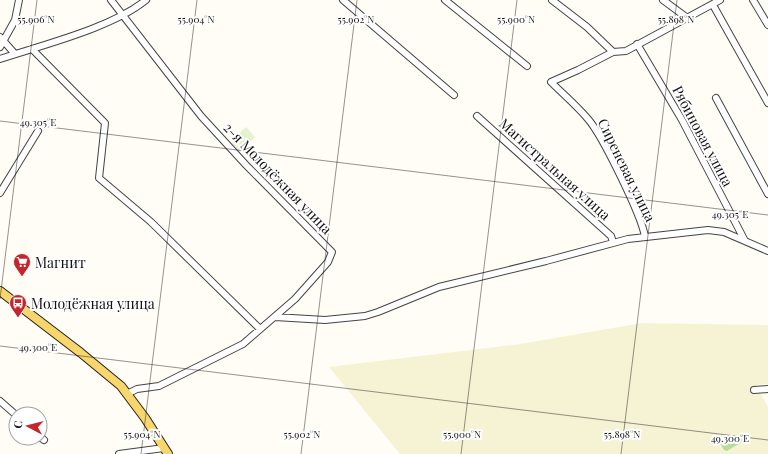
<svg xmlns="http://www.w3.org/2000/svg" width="768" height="454" viewBox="0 0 768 454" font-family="'Playfair Display',serif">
	<rect width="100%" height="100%" fill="#fffdf5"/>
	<path fill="#f6f3d4" d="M642,323L768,325V384L756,385L768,407V454H400L329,367L520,344Z"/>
	<path fill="#b9dc9c" d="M740,434H748L750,437L748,444L742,442L727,451L724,450L720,443L733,436Z"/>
	<path fill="#e6f2cf" d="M246,127L255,137L240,152L232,143V140Z"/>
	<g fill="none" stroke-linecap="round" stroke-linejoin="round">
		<defs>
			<path id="minor" d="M111,0L201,116L246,165L332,252L328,262L295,299L243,344L159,386L137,389L127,394
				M343,0L454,95
				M445,0L527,66
				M552,0L587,27L613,52
				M663,0L686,17
				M753,0L768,25
				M713,5L768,103
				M0,37L15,54
				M637,44L682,120L745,241
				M0,47L15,20L19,0
				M32,49L105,123L99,178L151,222L260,329
				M0,59C42,45 112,28 146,0
				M716,98L768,194
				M477,116L611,236L613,242
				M0,193L38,131
				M645,237C642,216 602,135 588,119C577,106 563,94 551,82L578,70L613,52L626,51L720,0
				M275,317L325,320L365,316L378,312L439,287L546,261L628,239L708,230L724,232L768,251
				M754,390L768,389
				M0,401L16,415
				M40,437L44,440
				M119,454L164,448"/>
			<path id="major" d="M0,291L81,353L121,386L145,418L168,454"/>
		</defs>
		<use href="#minor" stroke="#444" stroke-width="8"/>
		<use href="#major" stroke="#222" stroke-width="10"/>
		<use href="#minor" stroke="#fff" stroke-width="6"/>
		<use href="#major" stroke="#f9d66b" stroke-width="8"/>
	</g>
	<path fill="none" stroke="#111" stroke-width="1" stroke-opacity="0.45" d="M0,121L768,215M0,299L37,0M0,346L768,440M141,454L197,0M301,454L357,0M461,454L517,0M621,454L677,0"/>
	<defs>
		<symbol id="supermarket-pin" viewBox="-11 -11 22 30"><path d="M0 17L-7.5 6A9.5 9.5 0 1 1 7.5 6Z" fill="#c4262e" stroke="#fff"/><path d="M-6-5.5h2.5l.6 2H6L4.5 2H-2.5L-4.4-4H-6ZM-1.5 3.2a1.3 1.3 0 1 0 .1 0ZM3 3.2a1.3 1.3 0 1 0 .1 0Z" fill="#fff"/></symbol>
		<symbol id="bus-pin" viewBox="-11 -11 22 30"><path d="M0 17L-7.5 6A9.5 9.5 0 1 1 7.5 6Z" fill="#c4262e" stroke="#fff"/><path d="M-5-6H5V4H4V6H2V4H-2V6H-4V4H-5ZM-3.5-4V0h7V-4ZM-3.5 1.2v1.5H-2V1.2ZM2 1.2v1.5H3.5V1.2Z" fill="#fff"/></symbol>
	</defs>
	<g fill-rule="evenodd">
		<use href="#supermarket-pin" x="12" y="252" width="20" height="27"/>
		<use href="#bus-pin" x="8" y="293" width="20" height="27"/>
	</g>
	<g text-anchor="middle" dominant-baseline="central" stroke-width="4" stroke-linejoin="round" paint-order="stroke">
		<g font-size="14" fill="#111" stroke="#fff">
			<text transform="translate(703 136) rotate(62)">Рябиновая улица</text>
			<text transform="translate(555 169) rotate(42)">Магистральная улица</text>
			<text transform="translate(627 170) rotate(64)">Сиреневая улица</text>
			<text transform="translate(278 178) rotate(46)">2-я Молодёжная улица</text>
		</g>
		<g font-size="14" fill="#111" stroke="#fff" text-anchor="start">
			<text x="35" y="262">Магнит</text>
			<text x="31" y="303">Молодёжная улица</text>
		</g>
	</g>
	<g font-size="10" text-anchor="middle" fill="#111" stroke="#fff" stroke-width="4" stroke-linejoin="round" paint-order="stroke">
		<text x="36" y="23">55.906°N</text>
		<text x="196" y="23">55.904°N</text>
		<text x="356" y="23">55.902°N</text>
		<text x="516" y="23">55.900°N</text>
		<text x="676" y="23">55.898°N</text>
		<text x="38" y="126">49.305°E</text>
		<text x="730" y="218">49.305°E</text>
		<text x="38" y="351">49.300°E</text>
		<text x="142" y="438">55.904°N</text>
		<text x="302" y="438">55.902°N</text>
		<text x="462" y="438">55.900°N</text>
		<text x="622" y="438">55.898°N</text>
		<text x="730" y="442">49.300°E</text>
	</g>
	<g transform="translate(28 426) rotate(277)"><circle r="19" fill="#ffffff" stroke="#a0a0a0"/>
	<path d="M0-3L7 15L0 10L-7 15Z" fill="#c4262e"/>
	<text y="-6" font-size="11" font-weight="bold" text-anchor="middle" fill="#111111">С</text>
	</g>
</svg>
